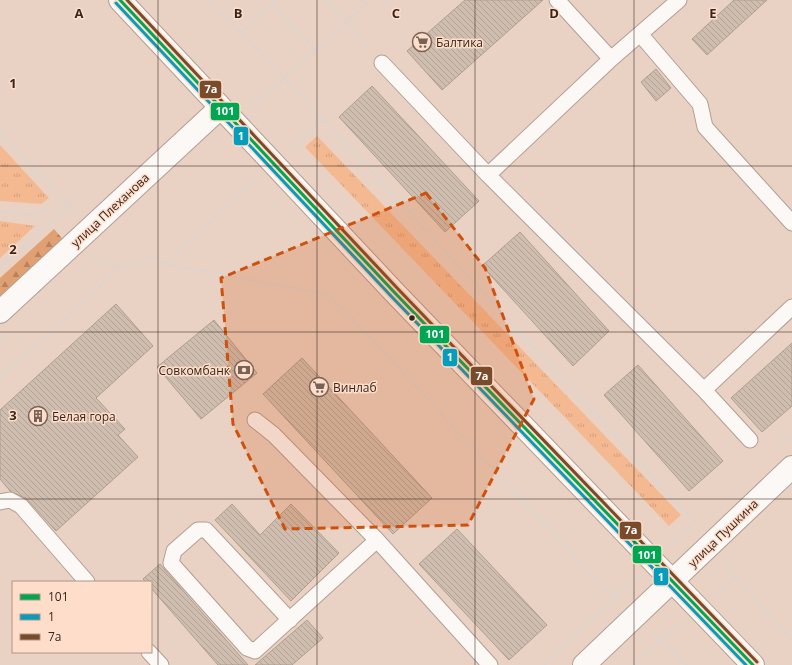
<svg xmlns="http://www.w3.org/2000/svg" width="792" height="665" viewBox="0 0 792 665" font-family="'Open Sans',sans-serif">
	<defs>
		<pattern id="grass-tufts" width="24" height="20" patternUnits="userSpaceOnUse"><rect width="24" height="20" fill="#f5b992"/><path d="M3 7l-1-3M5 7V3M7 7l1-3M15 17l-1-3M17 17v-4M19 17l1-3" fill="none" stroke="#d39f7d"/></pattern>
		<pattern id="forest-firs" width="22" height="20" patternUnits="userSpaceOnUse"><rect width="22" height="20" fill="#e0a072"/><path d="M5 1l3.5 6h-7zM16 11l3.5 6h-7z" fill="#b7825d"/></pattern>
		<pattern id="building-back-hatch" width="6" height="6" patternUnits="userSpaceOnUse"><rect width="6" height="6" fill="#cfbeaf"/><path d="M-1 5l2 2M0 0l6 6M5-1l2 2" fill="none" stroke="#b2a396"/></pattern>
	</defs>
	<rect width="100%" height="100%" fill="#e9d2c4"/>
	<path fill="url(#grass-tufts)" d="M317,136L681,515L669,526L305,147Z
		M0,145L49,198L41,204L0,201Z
		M0,221L35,226L0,258Z"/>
	<path fill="url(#forest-firs)" d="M54,229L67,244L0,304V278Z"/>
	<path fill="url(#building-back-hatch)" stroke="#af9e8f" d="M465,0H543L442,90L407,51Z
		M734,0H767L707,55L692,39Z
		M656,69L671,88L656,101L641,82Z
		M372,86L479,201L445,232L339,117Z
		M520,232L609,331L573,366L482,266Z
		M116,304L153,346L96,398L125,429L118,435L138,457L56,531L25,497V498L11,492L0,479V410Z
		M214,320L257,373L201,419L157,367Z
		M792,343V406L762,432L731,398Z
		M302,358L432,498L393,534L263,394Z
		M638,365L723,461L689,491L604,395Z
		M232,504L260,535L291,504L339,553L291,601L215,520Z
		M457,529L547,625L509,660L419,564Z
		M160,564L164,569L248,665H218L151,588V582H146L143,579Z
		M307,620L323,638L292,665H255Z"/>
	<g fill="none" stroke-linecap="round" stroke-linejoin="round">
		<defs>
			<path id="lane" d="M557,0L611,59
				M679,0L611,59L488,175L704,390L750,440
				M640,34L700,104L705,127L792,223
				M382,63L488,175
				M704,390L792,307
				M255,420L274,435L377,540L490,665
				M0,502L10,500L21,506L87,582
				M290,620L206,530H198L174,551L171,563L247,648L255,651L377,540
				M149,652L161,665"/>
			<path id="street" d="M0,312L220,108"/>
			<path id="secondary" d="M584,665L792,467"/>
			<path id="primary" d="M120,0L395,293L753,665"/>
		</defs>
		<use href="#lane" stroke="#b29f92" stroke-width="17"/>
		<use href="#street" stroke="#b29f92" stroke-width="24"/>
		<use href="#secondary" stroke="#b29f92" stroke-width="24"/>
		<use href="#primary" stroke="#b29f92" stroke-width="24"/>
		<path stroke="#dbd4cf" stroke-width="2.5" stroke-dasharray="3 2" stroke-linecap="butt" d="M210,0L323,119L697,524
			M325,0L369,48
			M361,0L366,5
			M273,4L316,50
			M241,33L277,0
			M253,107L371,0
			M0,132L69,205L71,214
			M291,148L323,119
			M0,212L30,215L69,205
			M93,257L100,261L122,267L145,260L330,295L584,566L619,601
			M165,263L256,180
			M0,268L69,206
			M0,341L5,336
			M0,379L121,267
			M780,445L792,434
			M671,545L691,527
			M726,563L736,578L792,640
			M716,594L736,578
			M652,633L660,641L680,624
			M544,665L637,577
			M634,665L660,641L688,665"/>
		<use href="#lane" stroke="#fcf8f6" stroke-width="15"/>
		<use href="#street" stroke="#fcf8f6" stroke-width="22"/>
		<use href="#secondary" stroke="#fcf8f6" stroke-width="22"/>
		<use href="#primary" stroke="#fcf8f6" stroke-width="22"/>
		<defs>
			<path id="bus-1" d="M120,0L395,293L753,665"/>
			<path id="bus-2" d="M116,3L391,296L746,665"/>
			<path id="bus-3" d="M127,0L399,290L757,662"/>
		</defs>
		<use href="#bus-1" stroke="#fedecb" stroke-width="6"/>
		<use href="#bus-2" stroke="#fedecb" stroke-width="6"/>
		<use href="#bus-3" stroke="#fedecb" stroke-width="6"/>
		<use href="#bus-1" stroke="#00a651" stroke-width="3"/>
		<use href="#bus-2" stroke="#069cbc" stroke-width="3"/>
		<use href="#bus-3" stroke="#7a4b2a" stroke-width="3"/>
	</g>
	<path fill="#ce510e" fill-opacity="0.2" stroke="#ce510e" stroke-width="3" stroke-dasharray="8 5" stroke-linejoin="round" d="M426,193L485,268L534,399L468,525L285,529L233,424L221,278Z"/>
	<path fill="none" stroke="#392519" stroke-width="1" stroke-opacity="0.55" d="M158,0V665M317,0V665M475,0V665M634,0V665M0,166H792M0,332H792M0,499H792"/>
	<defs>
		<symbol id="supermarket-ring" viewBox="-11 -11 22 22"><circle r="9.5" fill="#fedecb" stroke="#776255" stroke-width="1.5"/><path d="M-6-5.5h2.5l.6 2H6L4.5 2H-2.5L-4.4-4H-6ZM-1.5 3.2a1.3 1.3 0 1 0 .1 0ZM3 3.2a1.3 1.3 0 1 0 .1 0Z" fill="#776255"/></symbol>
		<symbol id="bank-ring" viewBox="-11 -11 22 22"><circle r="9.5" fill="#fedecb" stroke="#776255" stroke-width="1.5"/><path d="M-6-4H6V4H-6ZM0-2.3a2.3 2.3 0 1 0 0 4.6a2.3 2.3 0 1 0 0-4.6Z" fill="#776255"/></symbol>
		<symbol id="building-ring" viewBox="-11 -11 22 22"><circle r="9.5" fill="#fedecb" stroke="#776255" stroke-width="1.5"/><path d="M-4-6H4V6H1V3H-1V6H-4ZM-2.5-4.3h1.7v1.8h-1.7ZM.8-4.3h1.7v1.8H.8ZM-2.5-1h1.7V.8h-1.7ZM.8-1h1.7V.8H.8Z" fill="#776255"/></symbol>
	</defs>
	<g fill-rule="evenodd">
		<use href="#supermarket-ring" x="411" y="31" width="22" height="22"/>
		<use href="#bank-ring" x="233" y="359" width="22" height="22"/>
		<use href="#supermarket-ring" x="308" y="376" width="22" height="22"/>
		<use href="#building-ring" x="27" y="405" width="22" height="22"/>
	</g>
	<circle fill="#392519" stroke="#fedecb" stroke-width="1.5" cx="412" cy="318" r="3.5"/>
	<g text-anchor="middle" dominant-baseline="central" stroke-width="3" stroke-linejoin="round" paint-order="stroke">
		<g font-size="12" fill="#392519" stroke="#fedecb" text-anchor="start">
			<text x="436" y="42">Балтика</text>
			<text x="230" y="370" text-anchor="end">Совкомбанк</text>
			<text x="333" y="387">Винлаб</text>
			<text x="52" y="416">Белая гора</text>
		</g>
		<g font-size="12" fill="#392519" stroke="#fedecb">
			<text transform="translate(110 210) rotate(-43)">улица Плеханова</text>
			<text transform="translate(723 533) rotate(-44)">улица Пушкина</text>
		</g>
	</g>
	<g font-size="13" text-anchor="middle" font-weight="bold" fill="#392519" stroke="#fedecb" stroke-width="3" stroke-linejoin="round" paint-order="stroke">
		<text x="79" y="18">A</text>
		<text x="238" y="18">B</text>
		<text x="396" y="18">C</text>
		<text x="554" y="18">D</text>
		<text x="713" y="18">E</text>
		<text x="13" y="88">1</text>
		<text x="13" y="254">2</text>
		<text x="13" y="420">3</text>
	</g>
	<g stroke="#fedecb" stroke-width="1.5">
		<rect x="199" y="80" width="23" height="19" rx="4" fill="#7a4b2a"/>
		<rect x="210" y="102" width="30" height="19" rx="4" fill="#00a651"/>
		<rect x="233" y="126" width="16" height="20" rx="4" fill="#069cbc"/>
		<rect x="419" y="325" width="31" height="19" rx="4" fill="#00a651"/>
		<rect x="442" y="348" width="16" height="19" rx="4" fill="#069cbc"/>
		<rect x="470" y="366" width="23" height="20" rx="4" fill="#7a4b2a"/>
		<rect x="619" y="521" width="23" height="19" rx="4" fill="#7a4b2a"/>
		<rect x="632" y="545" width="30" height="19" rx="4" fill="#00a651"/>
		<rect x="653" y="567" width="16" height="19" rx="4" fill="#069cbc"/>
	</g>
	<g font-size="11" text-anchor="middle" font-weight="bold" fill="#fff">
		<text x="211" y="93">7а</text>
		<text x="225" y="115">101</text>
		<text x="241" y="140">1</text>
		<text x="435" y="338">101</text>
		<text x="450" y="361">1</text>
		<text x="482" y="380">7а</text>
		<text x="631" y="534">7а</text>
		<text x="647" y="559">101</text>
		<text x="661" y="581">1</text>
	</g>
	<rect x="12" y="581" width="140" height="72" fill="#fedecb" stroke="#af9484"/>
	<rect x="20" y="594" width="20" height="6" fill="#00a651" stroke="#af9484"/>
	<text x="48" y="601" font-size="12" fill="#392519">101</text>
	<rect x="20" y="614" width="20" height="6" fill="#069cbc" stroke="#af9484"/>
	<text x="48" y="621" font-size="12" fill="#392519">1</text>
	<rect x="20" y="634" width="20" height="6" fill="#7a4b2a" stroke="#af9484"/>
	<text x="48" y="641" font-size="12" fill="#392519">7а</text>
</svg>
